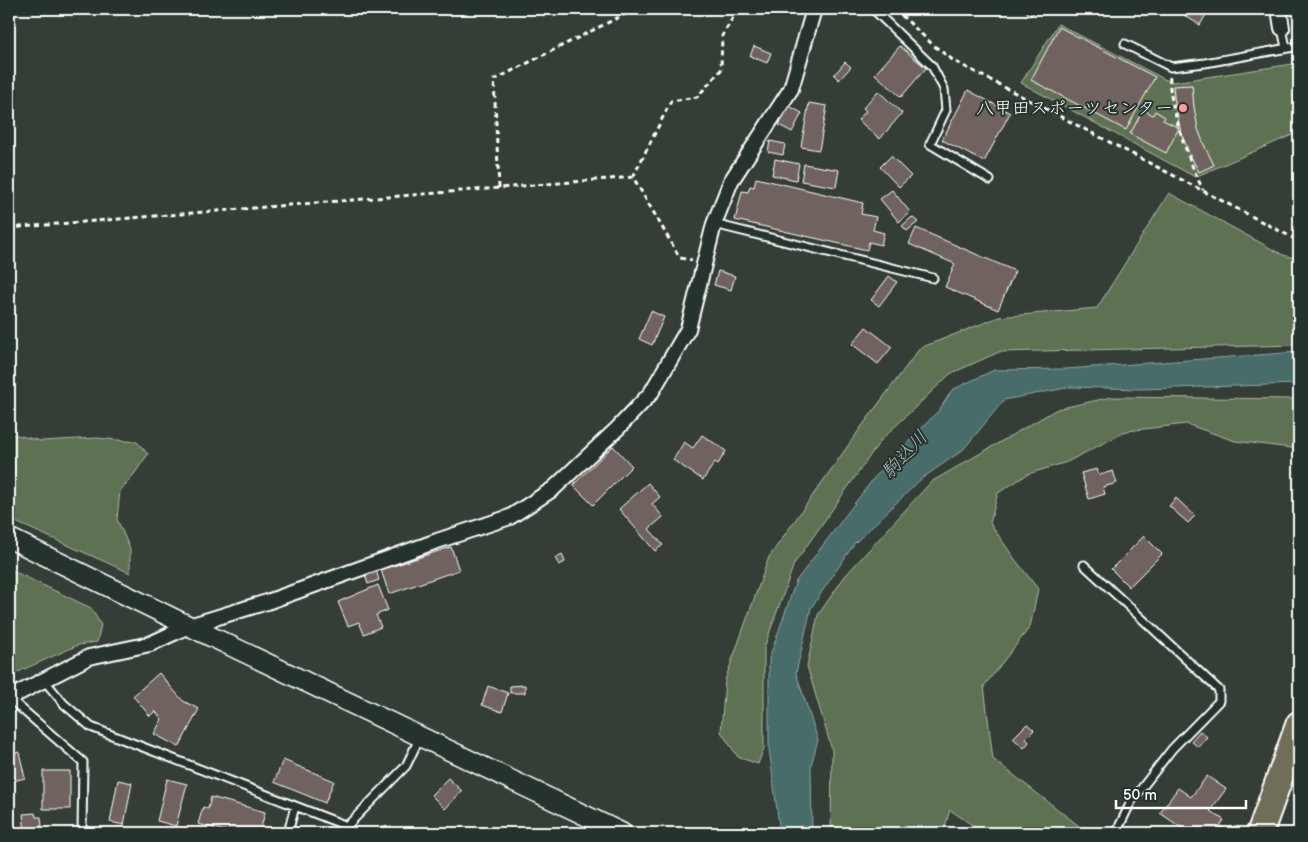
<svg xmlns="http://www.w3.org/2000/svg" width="1308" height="842" viewBox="0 0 1308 842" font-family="'Balsamiq Sans','Klee One',sans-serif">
	<rect width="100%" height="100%" fill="#353d37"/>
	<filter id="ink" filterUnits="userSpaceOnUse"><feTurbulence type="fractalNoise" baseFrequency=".02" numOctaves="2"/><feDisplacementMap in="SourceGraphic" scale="10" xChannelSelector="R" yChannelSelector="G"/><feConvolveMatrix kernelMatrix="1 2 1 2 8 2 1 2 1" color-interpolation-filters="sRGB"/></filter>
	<g filter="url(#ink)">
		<path fill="#5f7153" stroke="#afb8a9" d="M1058,24L1166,80L1174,82L1299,63V132L1195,177L1021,83Z
			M1169,193L1283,255L1299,259V345L999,352L950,374L881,440L794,564L764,648V748L758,764L738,757L721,732L725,680L769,557L862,426L920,348L999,317L1097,308Z
			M1112,397L1299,399V449L1235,441L1186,424L1127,431L1067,462L1028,474L998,493L990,523L1014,558L1038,589L1030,627L984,686L993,759L1088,833H984L950,810L943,833H831L832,750L807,666L818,615L845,576L931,482L1057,409Z
			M9,433L41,441L97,438L137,442L148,454L135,473L120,491L117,519L130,549V573L9,519Z
			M9,569L91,608L101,625L97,642L78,645L9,676Z"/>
		<path fill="#476c6a" stroke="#91a7a6" d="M1299,352V384L1141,389L1071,387L1004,400L963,450L921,479L854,544L811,608L796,673L818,740L811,765L812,833H780L769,748V659L796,581L873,479L940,409L952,390L994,370L1066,369Z"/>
		<path fill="#70645e" stroke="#fff" d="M1025,9H1040L1029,16Z
			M1189,9H1209L1200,25L1185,16Z
			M1059,27L1155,77L1126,130L1031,80Z
			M754,46L771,53L767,63L750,56Z
			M900,46L926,68L901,97L875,74Z
			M845,62L851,67L839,80L834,75Z
			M1192,85L1194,107L1198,129L1205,147L1214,165L1199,172L1189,153L1181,133L1174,97L1173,86Z
			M968,90L1010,113L984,162L942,140Z
			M878,91L902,113L880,139L858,120L866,111L863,108Z
			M809,103L827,106L819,150L801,147Z
			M789,106L802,113L792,132L779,125Z
			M1143,110L1153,115L1155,111L1165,117L1163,120L1179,128L1166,153L1130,134Z
			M770,141L785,144L783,155L768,152Z
			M891,156L911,176L899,187L880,167Z
			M775,159L799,164L796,180L772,175Z
			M804,164L839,170L836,187L801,181Z
			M756,178L863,203L861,214L876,217L873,230L884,233L881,245L869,242L867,250L735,220L742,191L748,192L750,186L754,187Z
			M892,190L910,212L899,222L880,199Z
			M912,217L918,222L907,231L902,226Z
			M916,228L1015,271L998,310L945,287L955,264L909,244Z
			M718,271L735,276L731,290L714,285Z
			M889,276L897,282L879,306L871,300Z
			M651,311L664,317L652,345L639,339Z
			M866,327L892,347L878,364L852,344Z
			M702,435L726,451L718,464L715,462L703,480L673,460L684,442L693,448Z
			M613,446L632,466L593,505L573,485Z
			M1097,469L1099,475L1113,471L1117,483L1103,487L1105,494L1089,499L1081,473Z
			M648,483L660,497L652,504L663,517L649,529L663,545L655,551L619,509Z
			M1176,498L1195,516L1188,523L1169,506Z
			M1144,536L1162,554L1129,587L1111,569Z
			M451,547L459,570L389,594L381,570Z
			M562,554L565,562L559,565L555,558Z
			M376,570L379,580L368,584L365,575Z
			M378,585L388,610L376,615L381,627L364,634L359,622L348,626L338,602Z
			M159,673L183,701L199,709L179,747L154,734L162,719L155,711L150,716L133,696Z
			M525,685V693H510V686Z
			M488,686L508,693L502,712L482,705Z
			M1027,724L1034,730L1026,738L1029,742L1024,748L1013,738Z
			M1200,731L1207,737L1198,747L1191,741Z
			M19,752L25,778L9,782V755Z
			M283,760L334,781L325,803L274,782Z
			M43,771H70V809H43Z
			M1207,776L1226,789L1210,811L1224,820L1220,826L1223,828L1219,833H1189L1160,813L1178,788L1191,797Z
			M448,778L462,791L445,809L431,795Z
			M167,779L187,784L176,826L157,821Z
			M118,780L132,783L124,825L110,822Z
			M211,797L265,812L260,832L263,833H233L198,824L203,807L208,809Z
			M35,813L36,817H41L42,826L37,827V832L25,833L23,814Z"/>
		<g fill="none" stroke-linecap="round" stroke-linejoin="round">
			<defs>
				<path id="lane" d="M873,9L932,66L944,89L946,110L930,144L990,180
					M1282,28L1286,48
					M1125,44L1171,67L1205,63L1299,46
					M714,224L933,278
					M1084,565L1219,690V701L1172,749L1131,802L1116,833
					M44,680L64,704L91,727L347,826L406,766L420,737
					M9,698L83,762L82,833
					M288,833L295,806
					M344,833L347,826"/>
				<path id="street" d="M1279,9L1282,28
					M9,698L89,657L150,644L189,626L267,602L437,541L510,517L553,489L618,428L651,393L688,329L714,224L731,181L791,89L814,9"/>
				<path id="secondary" d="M9,538L189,626L622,833"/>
				<path id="highway" d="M1260,833L1299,724"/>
			</defs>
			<use href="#lane" stroke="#fff" stroke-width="11"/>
			<use href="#street" stroke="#fff" stroke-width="18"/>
			<use href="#secondary" stroke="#fff" stroke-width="22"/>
			<use href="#highway" stroke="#fff" stroke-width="29"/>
			<path stroke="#fff" stroke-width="3" stroke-dasharray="5 4" stroke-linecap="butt" d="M895,9L933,45L954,61L1299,241
				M1170,77C1169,87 1171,96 1173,105C1180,135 1190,163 1203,190
				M633,177L671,101L697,97L721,70L722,36L738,9
				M499,188L494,80L635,9
				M9,228L633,177L680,258L692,260"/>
			<use href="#lane" stroke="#26332d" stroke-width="7"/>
			<use href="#street" stroke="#26332d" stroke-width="14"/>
			<use href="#secondary" stroke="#26332d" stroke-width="19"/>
			<use href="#highway" stroke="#706e59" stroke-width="25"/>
		</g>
	</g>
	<circle fill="#ff9aa2" stroke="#26332d" stroke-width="2" cx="1183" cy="108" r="5"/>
	<g text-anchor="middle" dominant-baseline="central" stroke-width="4" stroke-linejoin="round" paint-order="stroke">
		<g font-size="18" fill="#fff" stroke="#26332d" text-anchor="end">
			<text x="1173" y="108">八甲田スポーツセンター</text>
		</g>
		<g font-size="19" font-style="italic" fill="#acbdbc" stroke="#26332d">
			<text transform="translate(905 455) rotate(-47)">駒込川</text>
		</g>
	</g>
	<rect width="1308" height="842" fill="none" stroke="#26332d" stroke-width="30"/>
	<rect x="15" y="15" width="1278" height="812" fill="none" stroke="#fff" stroke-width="2" filter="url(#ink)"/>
	<path d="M1116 800v8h130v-8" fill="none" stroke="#ffffff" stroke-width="2.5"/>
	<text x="1123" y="800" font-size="15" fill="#ffffff" stroke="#26332d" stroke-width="4" paint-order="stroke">50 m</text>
</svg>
